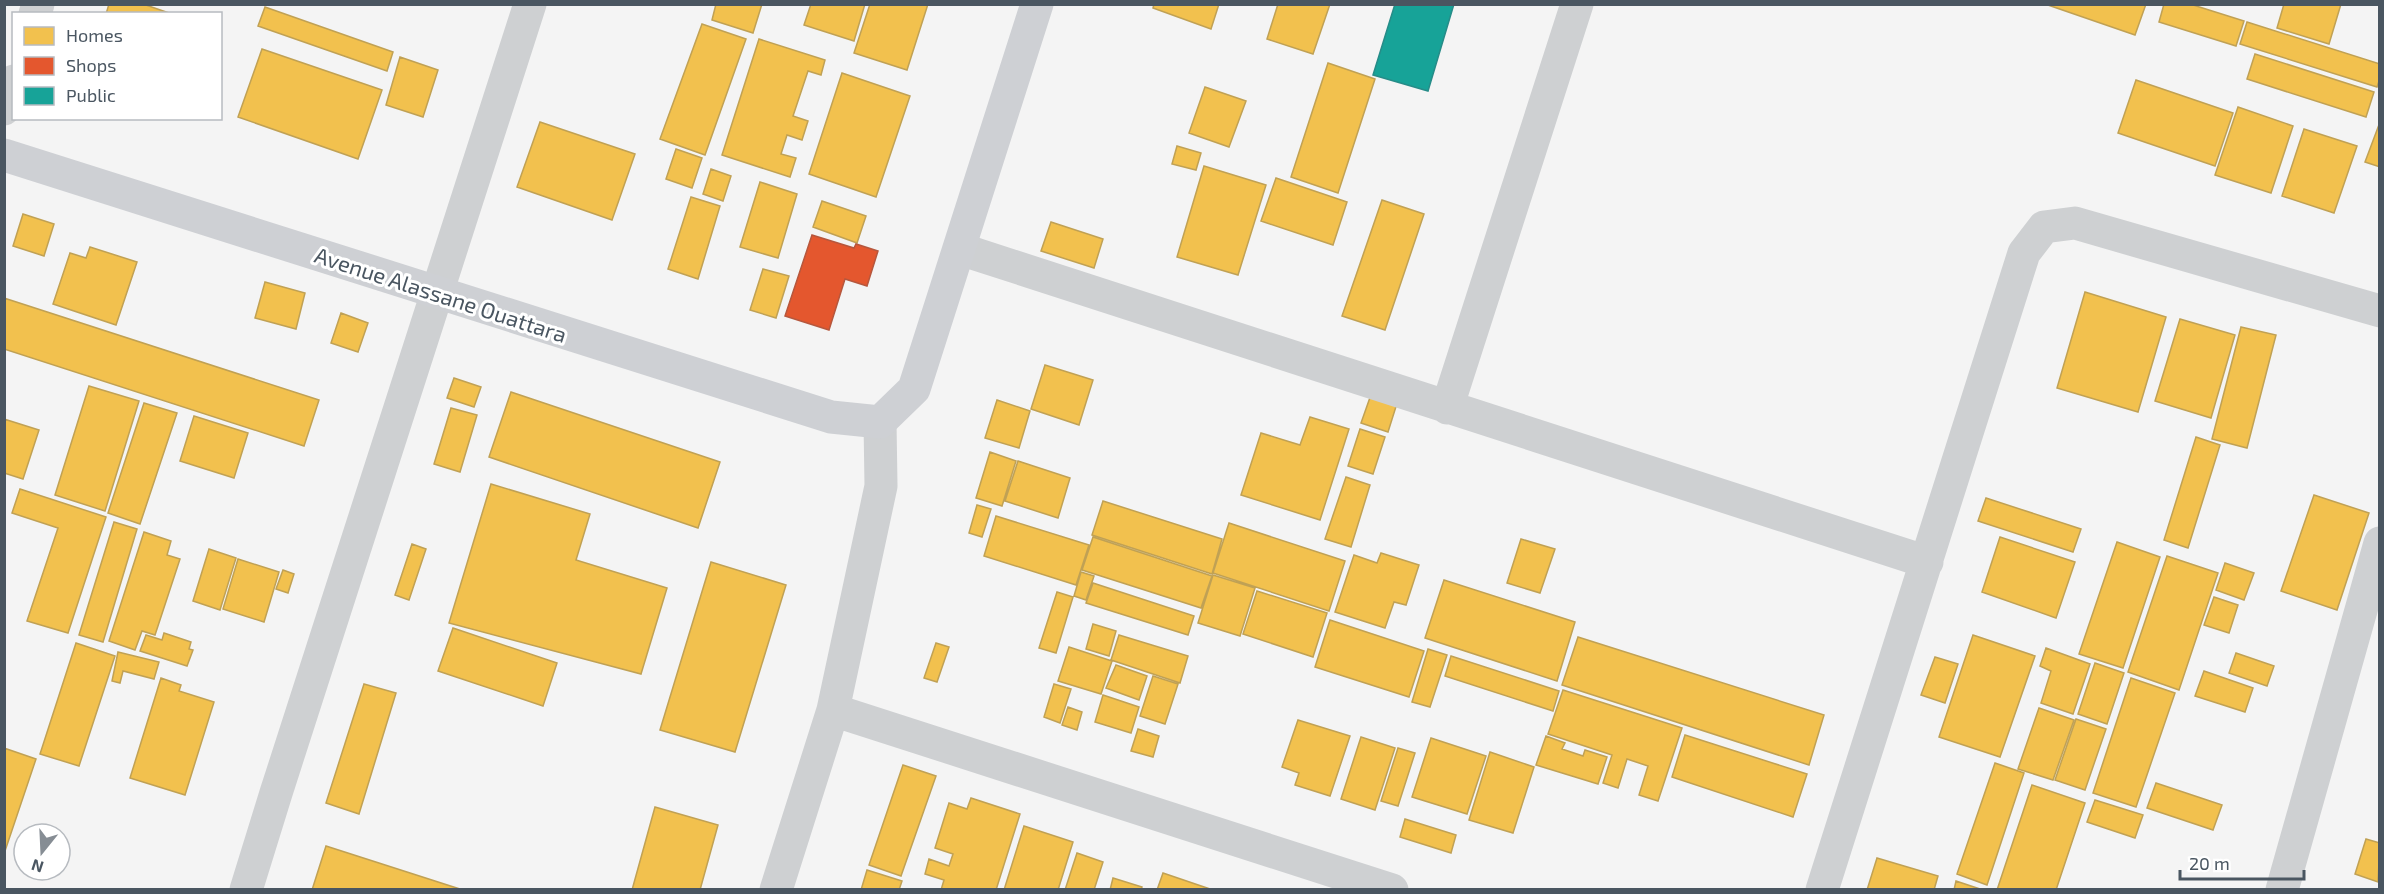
<svg xmlns="http://www.w3.org/2000/svg" width="2384" height="894" viewBox="0 0 2384 894" font-family="'Exo 2',sans-serif">
	<rect width="100%" height="100%" fill="#f4f4f4"/>
	<path fill="#f2c14e" stroke="#c0a154" stroke-width="1.5" d="M109,4H143L172,14H106Z
		M716,4H762L753,33L712,20Z
		M811,4H865L854,41L804,25Z
		M870,4H928L907,70L854,53Z
		M1154,4H1219L1211,29L1153,8Z
		M1278,4H1330L1313,54L1267,39Z
		M2045,4H2146L2135,35Z
		M2164,4H2190L2244,21L2236,46L2159,22Z
		M2284,4H2341L2329,44L2277,28Z
		M265,7L393,52L387,71L258,26Z
		M2247,22L2380,64V78L2377,87L2240,44Z
		M702,24L746,39L705,155L660,139Z
		M759,39L825,60L821,75L808,71L793,116L808,121L802,140L787,135L781,154L796,158L790,177L722,155Z
		M262,49L382,90L358,159L238,117Z
		M2255,54L2374,92L2366,117L2247,79Z
		M400,57L438,70L423,117L386,105Z
		M1328,63L1375,79L1338,193L1291,177Z
		M842,73L910,96L876,197L809,174Z
		M2136,80L2233,113L2215,166L2118,133Z
		M1205,87L1246,101L1229,147L1189,133Z
		M2238,107L2293,126L2271,193L2215,175Z
		M540,122L635,154L612,220L517,187Z
		M2380,122V167L2365,162Z
		M2304,129L2357,146L2334,213L2282,196Z
		M1177,146L1201,153L1196,170L1172,164Z
		M676,149L702,158L692,188L666,179Z
		M1204,166L1266,185L1238,275L1177,257Z
		M711,169L731,176L723,201L703,194Z
		M1276,178L1347,202L1333,245L1261,221Z
		M760,182L797,194L778,258L740,247Z
		M691,197L720,206L698,279L668,269Z
		M1382,200L1424,214L1385,330L1342,316Z
		M822,201L866,216L857,243L813,227Z
		M23,214L54,224L44,256L13,246Z
		M1051,222L1103,239L1094,268L1041,251Z
		M90,247L137,262L116,325L53,304L70,253L86,258Z
		M763,269L789,276L776,318L750,310Z
		M265,282L305,293L296,329L255,318Z
		M2085,292L2166,317L2138,412L2057,388Z
		M4,298L319,400L304,446L4,349Z
		M341,313L368,323L358,352L331,343Z
		M2180,319L2235,335L2211,418L2155,401Z
		M2241,327L2276,335L2247,448L2212,439Z
		M1045,365L1093,380L1079,425L1031,409Z
		M454,378L481,387L474,407L447,398Z
		M89,386L139,401L105,511L55,495Z
		M1373,389L1399,397L1388,432L1361,423Z
		M511,392L720,462L698,528L489,457Z
		M997,400L1030,411L1019,448L985,438Z
		M144,403L177,413L140,524L108,513Z
		M451,408L477,415L460,472L434,464Z
		M194,416L248,433L234,478L180,461Z
		M1310,417L1349,429L1320,520L1241,495L1261,433L1300,445Z
		M4,419L39,430L23,479L4,473Z
		M1360,429L1385,437L1373,474L1348,466Z
		M2196,437L2220,445L2188,548L2164,540Z
		M990,452L1016,461L1002,506L976,498Z
		M1018,461L1070,478L1058,518L1005,501Z
		M1346,477L1370,485L1351,547L1325,539Z
		M491,484L590,514L576,560L667,588L641,674L449,623Z
		M20,489L106,517L68,633L27,621L58,528L12,513Z
		M2314,495L2369,513L2337,610L2281,591Z
		M1986,498L2081,529L2073,552L1978,521Z
		M1103,501L1222,539L1212,574L1092,535Z
		M977,505L991,509L982,537L969,533Z
		M996,516L1089,545L1076,585L984,556Z
		M114,522L137,529L103,642L79,635Z
		M1229,523L1345,561L1329,611L1213,573Z
		M144,532L171,541L167,555L180,559L155,635L142,631L135,650L109,641Z
		M1093,537L1212,576L1201,608L1082,570Z
		M2000,537L2075,562L2056,618L1982,592Z
		M1521,539L1555,549L1540,593L1507,583Z
		M2117,542L2160,557L2123,668L2079,654Z
		M412,544L426,549L409,600L395,595Z
		M209,549L236,558L220,610L193,601Z
		M1381,553L1419,565L1406,605L1394,602L1385,628L1335,612L1354,555L1377,563Z
		M2167,556L2218,573L2179,690L2128,672Z
		M238,559L279,572L264,622L223,609Z
		M711,562L786,585L735,752L660,730Z
		M2225,563L2254,573L2244,600L2216,590Z
		M283,570L294,574L288,593L276,589Z
		M1081,572L1094,576L1086,600L1074,596Z
		M1213,575L1255,588L1240,636L1198,623Z
		M1444,580L1575,622L1557,681L1425,638Z
		M1093,583L1194,616L1188,635L1086,603Z
		M1257,591L1327,613L1313,657L1243,634Z
		M1057,592L1073,597L1056,653L1039,648Z
		M2214,597L2238,605L2229,633L2204,625Z
		M1330,620L1424,651L1409,697L1315,667Z
		M1093,624L1116,631L1109,656L1086,649Z
		M453,628L557,663L543,706L438,671Z
		M164,633L191,642L189,649L193,650L187,666L140,651L146,635L162,640Z
		M1119,635L1188,656L1180,683L1111,660Z
		M1973,635L2035,656L2000,757L1939,737Z
		M1578,637L1824,715L1809,765L1562,685Z
		M76,643L115,656L79,766L40,754Z
		M936,643L949,647L937,682L924,678Z
		M1069,647L1112,661L1101,694L1058,681Z
		M2046,648L2090,664L2073,714L2041,703L2051,671L2040,666Z
		M1428,649L1447,655L1430,707L1412,702Z
		M118,652L159,662L154,679L123,671L120,683L112,681Z
		M2236,653L2274,666L2267,686L2229,673Z
		M1451,656L1559,691L1553,711L1445,676Z
		M1935,657L1958,664L1945,703L1921,695Z
		M2095,663L2124,673L2107,724L2078,714Z
		M1116,665L1147,676L1139,700L1106,688Z
		M2204,671L2253,688L2245,712L2195,696Z
		M1153,676L1178,684L1165,724L1140,716Z
		M161,678L181,685L179,691L214,702L185,795L130,778Z
		M2131,678L2175,693L2136,807L2093,793Z
		M364,684L396,693L359,814L326,803Z
		M1054,684L1071,689L1060,723L1044,717Z
		M1563,690L1682,728L1658,801L1639,795L1648,766L1627,759L1618,788L1603,783L1612,755L1548,734Z
		M1103,695L1139,707L1131,733L1095,722Z
		M1068,707L1082,712L1077,730L1062,725Z
		M2039,708L2074,720L2053,780L2018,769Z
		M2076,719L2106,729L2085,790L2055,780Z
		M1298,720L1350,736L1330,796L1295,785L1299,773L1282,767Z
		M1138,729L1159,736L1153,757L1131,751Z
		M1685,735L1807,774L1793,817L1672,777Z
		M1546,736L1565,743L1562,749L1583,756L1585,750L1607,757L1598,784L1536,765Z
		M1361,737L1395,748L1375,810L1341,799Z
		M1431,738L1486,756L1467,814L1412,797Z
		M4,748L36,759L4,854Z
		M1398,748L1415,753L1398,806L1381,801Z
		M1490,752L1534,767L1513,833L1469,820Z
		M1995,763L2024,773L1987,885L1957,874Z
		M903,765L936,776L901,876L869,865Z
		M2156,783L2222,805L2213,830L2147,808Z
		M2032,785L2085,803L2056,890H1997Z
		M971,798L1020,814L996,890H941L944,880L925,874L929,859L949,866L953,854L935,848L949,803L967,809Z
		M2095,800L2143,815L2135,838L2087,822Z
		M655,807L718,825L700,890H632Z
		M1405,819L1456,835L1451,853L1400,837Z
		M1024,826L1073,842L1058,890H1004Z
		M2366,839L2380,843L2378,882L2355,874Z
		M326,846L463,890H312Z
		M1077,853L1103,862L1094,890H1065Z
		M1877,858L1938,876L1934,890H1867Z
		M867,870L902,881L899,890H861Z
		M1163,873L1213,890H1157Z
		M1113,878L1142,887L1141,890H1110Z
		M1956,881L1983,890H1954Z"/>
	<path fill="#e4572e" stroke="#b6573d" stroke-width="1.5" d="M812,235L854,248L856,244L878,251L867,286L845,279L829,330L785,316Z"/>
	<path fill="#17a398" stroke="#268c88" stroke-width="1.5" d="M1395,4H1454L1428,91L1373,75Z"/>
	<g fill="none" stroke-linecap="round" stroke-linejoin="round">
		<path stroke="#ced0d2" stroke-width="33" d="M35,14L38,4
			M4,109L14,81
			M960,249L1927,562
			M1447,408L1577,4
			M833,710L1392,890
			M246,890L276,793L530,4
			M776,890L833,710L881,486L880,422
			M1822,890L2024,253L2044,227L2075,223L2380,311
			M2282,890L2380,543"/>
		<path stroke="#ced0d4" stroke-width="33" d="M4,155L831,417L880,422L914,389L1037,4"/>
	</g>
	<g text-anchor="middle" dominant-baseline="central" stroke-width="6" stroke-linejoin="round" paint-order="stroke">
		<g font-size="22" fill="#4a5661" stroke="#fff">
			<text transform="translate(441 294) rotate(18)">Avenue Alassane Ouattara</text>
		</g>
	</g>
	<rect width="2384" height="894" fill="none" stroke="#4a5661" stroke-width="12"/>
	<rect x="12" y="12" width="210" height="108" fill="#ffffff" stroke="#b7bbc0" stroke-width="1.5"/>
	<rect x="24" y="27" width="30" height="18" fill="#f2c14e" stroke="#b7bbc0" stroke-width="1.5"/>
	<text x="66" y="42" font-size="18" fill="#4a5661">Homes</text>
	<rect x="24" y="57" width="30" height="18" fill="#e4572e" stroke="#b7bbc0" stroke-width="1.5"/>
	<text x="66" y="72" font-size="18" fill="#4a5661">Shops</text>
	<rect x="24" y="87" width="30" height="18" fill="#17a398" stroke="#b7bbc0" stroke-width="1.5"/>
	<text x="66" y="102" font-size="18" fill="#4a5661">Public</text>
	<g transform="translate(42 852) rotate(198)"><circle r="28" fill="#ffffff" stroke="#b7bbc0" stroke-width="1.5"/>
	<path d="M0-4.5L10 22L0 15L-10 22Z" fill="#868d94"/>
	<text y="-9" font-size="16" font-weight="bold" text-anchor="middle" fill="#4a5661">N</text>
	</g>
	<path d="M2180 870v9h124v-9" fill="none" stroke="#4a5661" stroke-width="3"/>
	<text x="2189" y="870" font-size="18" fill="#4a5661" stroke="#ffffff" stroke-width="4.5" paint-order="stroke">20 m</text>
</svg>
